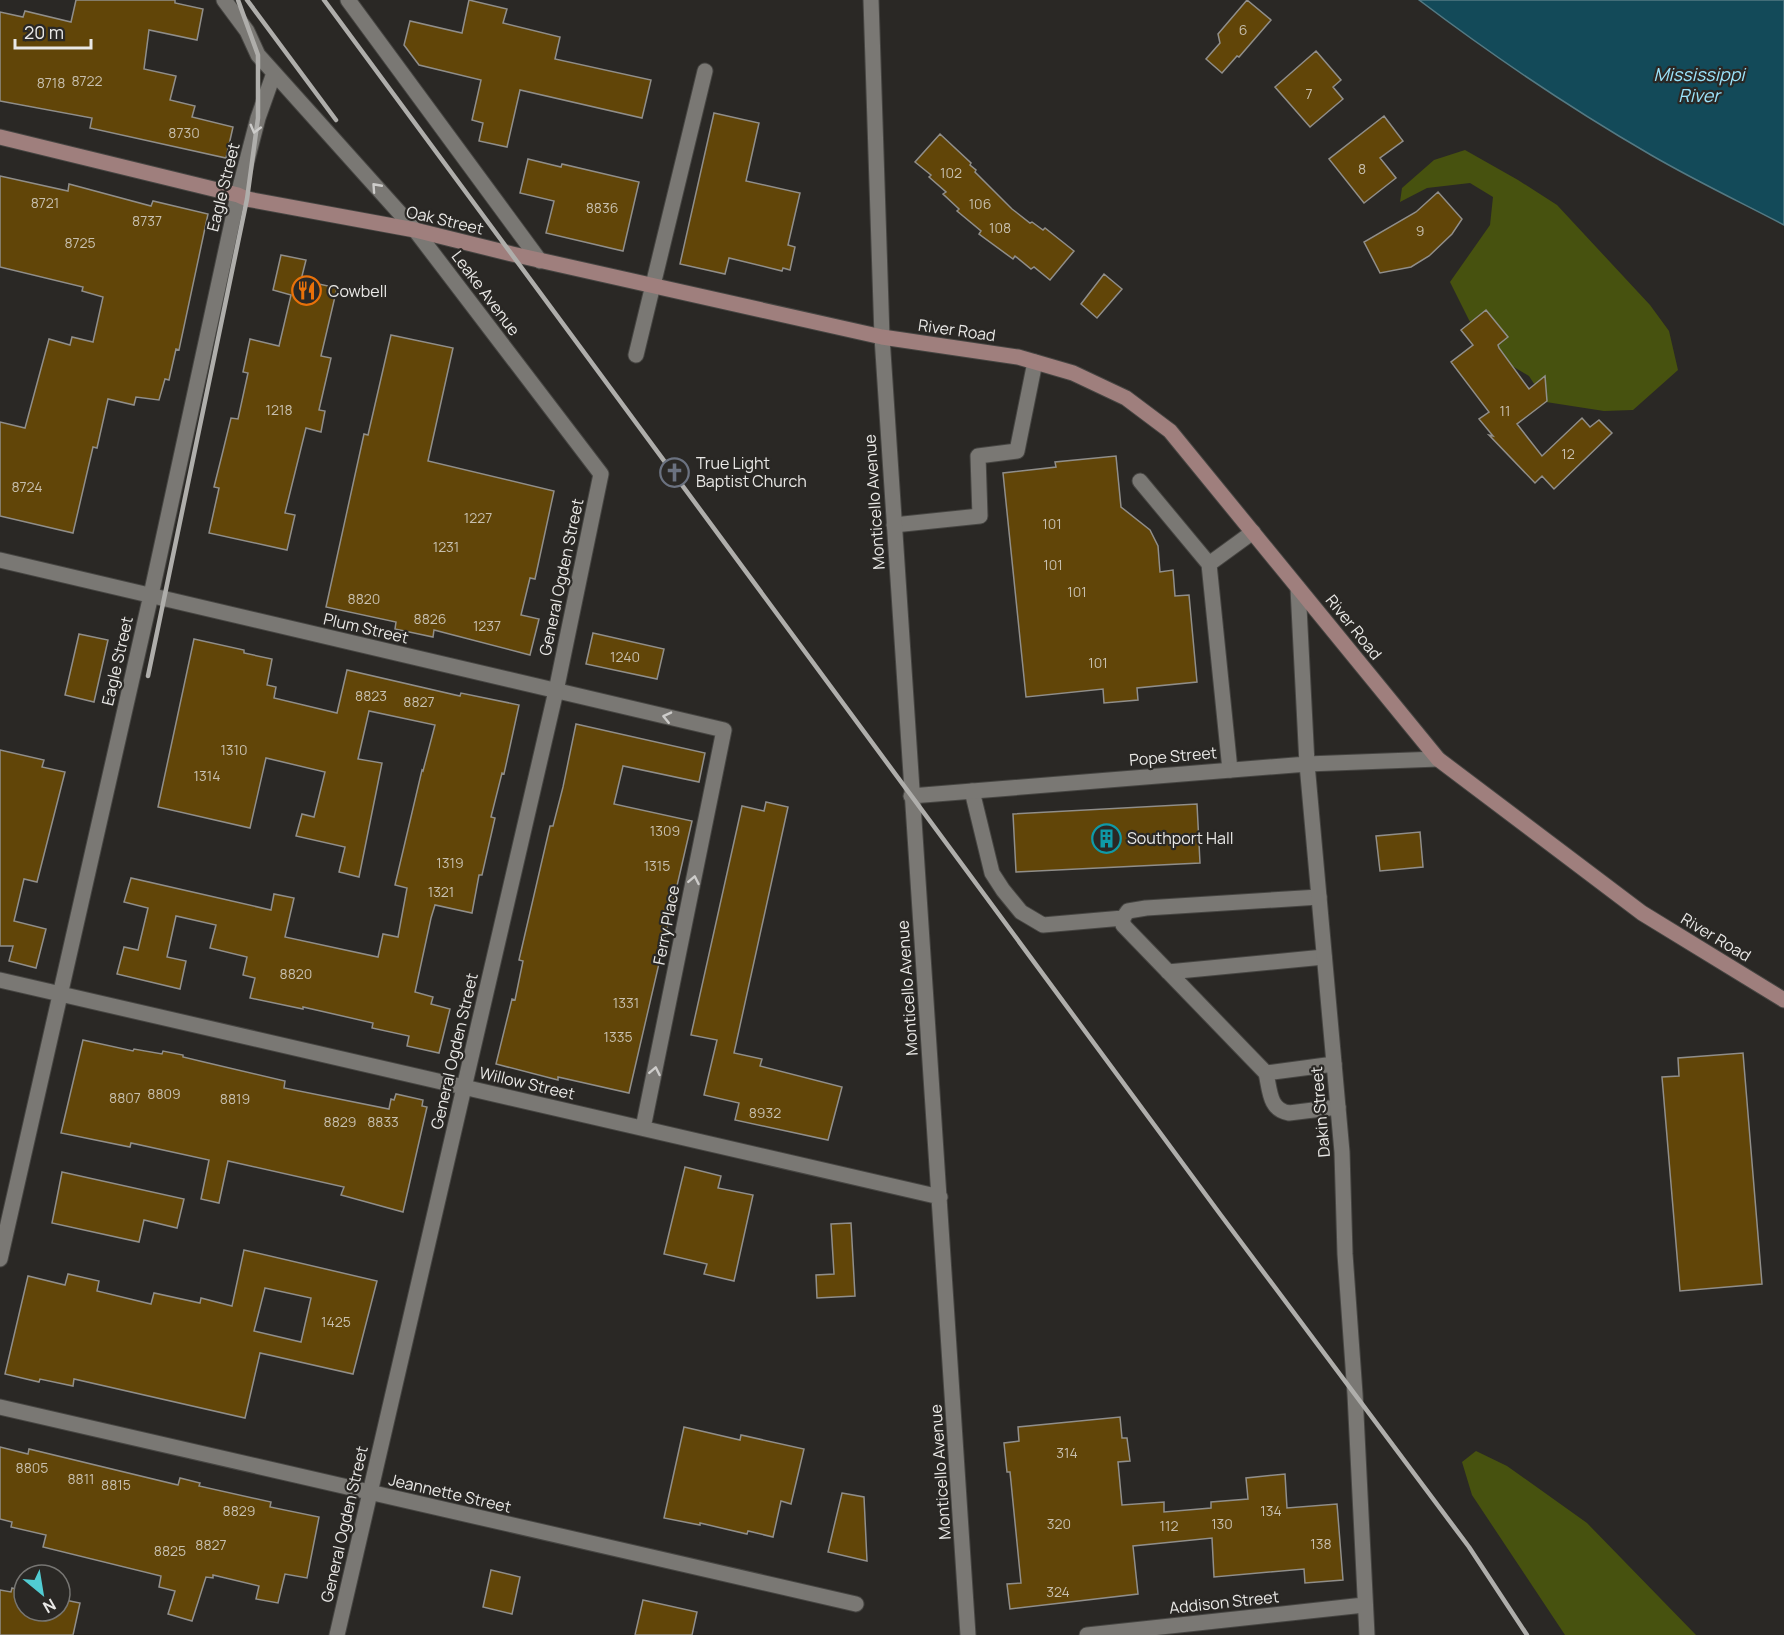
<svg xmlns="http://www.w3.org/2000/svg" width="1784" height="1635" viewBox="0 0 1784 1635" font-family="Manrope,sans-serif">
	<rect width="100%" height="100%" fill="#2a2825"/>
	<path fill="#47520f" d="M1465,150L1518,180L1557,205L1650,305L1669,331L1678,370L1633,410L1604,411L1546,402L1529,376L1492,354L1469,320L1450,282L1490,225L1493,197L1470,183L1427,188L1400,202L1402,188L1434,160Z
		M1476,1451L1507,1466L1587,1523L1696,1635H1565L1472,1495L1462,1462Z"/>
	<path fill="#134a59" stroke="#537983" stroke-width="1.5" d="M1419,0H1784V225C1740,202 1694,180 1651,155C1570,108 1493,56 1419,0Z"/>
	<path fill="#614508" stroke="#908e8a" stroke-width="1.5" fill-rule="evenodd" d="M76,0H175V3L203,9L197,40L149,30L144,69L176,76L170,100L195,106L192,117L233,127L226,158L90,128L92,118L0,101V12L23,17L25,11L71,22Z
		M469,0L507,9L503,23L560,37L555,59L651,80L642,118L520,90L507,147L479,141L483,123L472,120L481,80L419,65L404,45L410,21L462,33Z
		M1247,0L1271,20L1239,57L1237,56L1222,73L1206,59L1220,43L1218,34Z
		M1316,51L1341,80L1333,87L1343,99L1310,127L1275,87Z
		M714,113L759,123L746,181L800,193L788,245L795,247L790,270L783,268L782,271L729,258L725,274L680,264Z
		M1384,116L1403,141L1380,158L1396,178L1364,203L1329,159Z
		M940,134L971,163L970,165L976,170L975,172L1012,209L1030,223L1032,222L1043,230L1045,228L1074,251L1050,280L1034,267L1031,269L1015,256L1013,259L979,234L981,231L957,211L959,209L943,194L946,192L929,177L931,175L915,162Z
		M528,159L561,167L562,164L639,182L623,251L546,233L554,201L520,193Z
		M0,176L68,191L69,184L151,206L153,201L208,214L179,350L176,349L169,380L165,379L159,400L136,397L134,405L108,399L97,448L93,447L73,533L0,516V422L25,428L49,339L70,345L72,337L93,342L103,297L82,291L83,287L0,267Z
		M1438,192L1462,219L1452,234L1429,256L1411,267L1380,273L1364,242L1416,212Z
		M281,255L306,260L301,280L337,288L321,356L331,358L319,410L325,411L321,432L306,428L285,513L295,515L287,550L209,533L219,488L214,487L222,455L231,418L238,419L248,373L243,372L250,339L279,346L291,295L273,290Z
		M1104,274L1122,289L1097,318L1081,304Z
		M1486,310L1508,337L1498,345L1499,348L1529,389L1545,376L1547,401L1517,424L1542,456L1582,418L1590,427L1599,420L1612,433L1554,489L1542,476L1535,483L1489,435L1493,436L1479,419L1489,412L1451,362L1473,345L1461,330Z
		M391,335L453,348L428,461L554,491L535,579L530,578L521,615L539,619L530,655L434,630L433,637L395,629L396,622L326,607L364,434L368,435Z
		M1116,456L1121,507L1150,530L1158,546L1160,572L1173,570L1175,596L1189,595L1197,682L1137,688L1138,700L1104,703L1103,689L1026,697L1003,473L1056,467L1055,462Z
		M593,633L664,649L657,679L586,664Z
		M79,634L108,640L94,702L65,695Z
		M194,639L244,650V653L272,659L267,685L276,687L274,698L337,713L347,670L460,696L461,693L519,705L504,774L502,773L491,817L495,818L482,875H479L472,913L435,905L431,918L415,992L433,997L431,1004L450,1009L439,1053L407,1046L409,1036L372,1028L373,1023L303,1007V1009L250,998L255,978L243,975L247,957L210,948L216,925L176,916L167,957L186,961L180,989L117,974L124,947L138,950L148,908L124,902L131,878L271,910L274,894L294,898L285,937L378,957L383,934L398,937L407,888L395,885L422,770L423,771L435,725L369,711L358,759L382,763L359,877L339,872L345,847L296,836L302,814L314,817L325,772L266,758L250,828L158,807Z
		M576,724L705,753L699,782L623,766L614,804L692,821L629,1093L558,1077V1080L496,1064L512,999L515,1000L523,961L519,960L550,826H553L563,787Z
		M0,750L44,760L42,767L65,772L37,882L24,879L14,921L46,929L36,968L9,961L13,946H0Z
		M766,802L788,807L734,1053L762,1059L760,1066L842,1087L828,1140L735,1120L739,1103L704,1095L717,1040L691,1035L742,806L764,811Z
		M1197,804L1200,863L1016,872L1013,814Z
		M1420,832L1423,867L1380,871L1376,836Z
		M83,1040L133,1051L134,1049L162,1054L163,1051L183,1055V1057L204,1062L285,1081L284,1088L389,1109L391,1099L394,1100L396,1094L423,1100L422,1106L427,1107L403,1212L341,1195L344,1187L228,1161L219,1203L201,1199L209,1160L131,1143L130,1147L61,1133Z
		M1743,1053L1762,1284L1680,1291L1662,1077L1679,1076L1678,1058Z
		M685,1167L721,1176L718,1188L753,1195L734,1281L704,1274L707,1264L664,1254Z
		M62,1172L184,1199L177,1228L144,1220L139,1242L52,1223Z
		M851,1223L855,1296L817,1298L816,1275L834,1274L831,1224Z
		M244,1250L377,1281L353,1374L260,1353L245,1418L74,1379L73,1386L40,1379L39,1382L5,1374L28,1276L65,1285L68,1274L99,1281L97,1291L151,1304L154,1293L200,1303L201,1298L232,1306ZM265,1288L311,1298L301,1342L254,1331Z
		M1120,1417L1122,1438H1127L1130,1461L1118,1462L1122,1505L1164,1502V1512L1211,1508V1502L1248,1499L1246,1478L1285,1474L1287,1508L1337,1504L1343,1580L1305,1583L1304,1569L1214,1577L1212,1538L1133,1546L1138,1594L1010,1609L1007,1584L1021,1583L1010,1472H1007L1004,1443L1019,1441L1018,1427Z
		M684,1427L740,1440L741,1435L804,1449L791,1504L781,1501L773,1537L748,1531L747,1534L700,1523V1525L664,1518Z
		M0,1447L28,1454L29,1449L178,1485L180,1478L200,1483L199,1486L271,1502L270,1507L319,1517L307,1578L285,1574L278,1603L256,1599L259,1586L213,1575V1578L206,1577L192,1621L168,1614L175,1591L159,1587L161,1576L43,1547L46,1535L11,1527L12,1522L0,1519Z
		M842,1493L864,1497L867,1561L828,1552Z
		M491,1570L520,1577L512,1614L483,1607Z
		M12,1588L24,1591V1611H60V1599L80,1603L73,1635H0V1590L11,1592Z
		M643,1600L697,1612L692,1635H635Z"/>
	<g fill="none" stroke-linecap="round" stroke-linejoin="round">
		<defs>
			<path id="service" d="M348,0L540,261
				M871,0L882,337
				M1140,481L1209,564
				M894,525L980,516L978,456L1017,451L1035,362
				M1230,770L1209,564L1253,532
				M972,791L992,873L1003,890L1021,912L1043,925L1123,918
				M1319,897L1146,908L1128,911L1123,918V925L1266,1073C1270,1090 1269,1110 1289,1113L1338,1107
				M1168,972L1324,957
				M1266,1073L1334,1064"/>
			<path id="minor" d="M882,337C909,770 941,1202 968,1635
				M636,355L705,71
				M0,560L724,730L643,1128
				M1298,588L1307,764L1342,1152L1345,1254L1355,1394L1367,1635
				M911,796L1307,764L1438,759
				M0,980L940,1197
				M0,1259L151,595L238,195
				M0,1407L856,1604
				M337,1635L556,691L601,474L415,230
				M1087,1635L1364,1605"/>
			<path id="tertiary" d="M224,0L247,31L258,55L415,230
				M238,195L258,118L274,73"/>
			<path id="secondary" d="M0,137L238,195L247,199L415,230L512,254L882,337L1018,357L1073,373L1126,398L1170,431L1438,759L1642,913L1784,1000"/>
		</defs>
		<use href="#service" stroke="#464542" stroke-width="17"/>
		<use href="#minor" stroke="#464542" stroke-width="17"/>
		<use href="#tertiary" stroke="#464542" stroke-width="17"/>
		<use href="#secondary" stroke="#464542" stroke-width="17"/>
		<use href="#service" stroke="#7a7874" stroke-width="15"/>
		<use href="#minor" stroke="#7a7874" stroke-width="15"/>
		<use href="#tertiary" stroke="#7a7874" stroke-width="15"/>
		<use href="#secondary" stroke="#9f7f7d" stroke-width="15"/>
		<path stroke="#afaeab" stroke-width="4.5" d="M247,0L336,120
			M324,0L1220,1214L1469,1547L1527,1635
			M148,676L247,199L258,118V55L238,0"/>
	</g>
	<defs><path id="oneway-chevron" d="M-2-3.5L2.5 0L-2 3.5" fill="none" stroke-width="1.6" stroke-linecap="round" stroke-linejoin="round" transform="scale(1.5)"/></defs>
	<g stroke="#cdccca">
		<use href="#oneway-chevron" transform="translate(255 129) rotate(105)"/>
		<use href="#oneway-chevron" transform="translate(376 187) rotate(-132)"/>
		<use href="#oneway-chevron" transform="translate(667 717) rotate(-167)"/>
		<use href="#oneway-chevron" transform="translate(694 880) rotate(-79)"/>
		<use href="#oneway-chevron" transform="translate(655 1071) rotate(-79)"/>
	</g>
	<defs>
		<symbol id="restaurant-ring" viewBox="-11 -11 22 22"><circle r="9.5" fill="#2a2825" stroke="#e8710a" stroke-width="1.5"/><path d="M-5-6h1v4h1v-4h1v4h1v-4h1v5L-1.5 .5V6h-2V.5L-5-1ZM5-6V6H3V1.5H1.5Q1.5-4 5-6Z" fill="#e8710a"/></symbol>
		<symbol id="church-ring" viewBox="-11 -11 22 22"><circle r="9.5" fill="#2a2825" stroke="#6b7280" stroke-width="1.5"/><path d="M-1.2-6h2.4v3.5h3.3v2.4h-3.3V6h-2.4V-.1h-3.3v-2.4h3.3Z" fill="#6b7280"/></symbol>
		<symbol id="building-ring" viewBox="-11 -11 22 22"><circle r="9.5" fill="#2a2825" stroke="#0f9aa8" stroke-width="1.5"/><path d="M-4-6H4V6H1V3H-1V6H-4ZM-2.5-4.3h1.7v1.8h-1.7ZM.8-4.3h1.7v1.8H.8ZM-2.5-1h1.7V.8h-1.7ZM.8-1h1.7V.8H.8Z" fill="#0f9aa8"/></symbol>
	</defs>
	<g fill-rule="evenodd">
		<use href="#restaurant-ring" x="290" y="274" width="33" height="33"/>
		<use href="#church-ring" x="658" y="456" width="33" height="33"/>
		<use href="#building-ring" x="1090" y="822" width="33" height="33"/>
	</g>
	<g text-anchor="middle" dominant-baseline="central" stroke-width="4.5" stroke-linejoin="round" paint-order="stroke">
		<g font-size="14" fill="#c7bfae">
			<text x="1243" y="29">6</text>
			<text x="87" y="80">8722</text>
			<text x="51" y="82">8718</text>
			<text x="1309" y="93">7</text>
			<text x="184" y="132">8730</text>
			<text x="1362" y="168">8</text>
			<text x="951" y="172">102</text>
			<text x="45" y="202">8721</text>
			<text x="980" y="203">106</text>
			<text x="602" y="207">8836</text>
			<text x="147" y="220">8737</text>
			<text x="1000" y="227">108</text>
			<text x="1420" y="230">9</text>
			<text x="80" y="242">8725</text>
			<text x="279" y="409">1218</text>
			<text x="1505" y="410">11</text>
			<text x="1568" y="453">12</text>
			<text x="27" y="486">8724</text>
			<text x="478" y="517">1227</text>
			<text x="1052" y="523">101</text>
			<text x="446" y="546">1231</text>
			<text x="1053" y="564">101</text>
			<text x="1077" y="591">101</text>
			<text x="364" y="598">8820</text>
			<text x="430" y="618">8826</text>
			<text x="487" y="625">1237</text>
			<text x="625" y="656">1240</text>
			<text x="1098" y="662">101</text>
			<text x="371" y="695">8823</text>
			<text x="419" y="701">8827</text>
			<text x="234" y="749">1310</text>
			<text x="207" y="775">1314</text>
			<text x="665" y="830">1309</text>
			<text x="450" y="862">1319</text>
			<text x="657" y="865">1315</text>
			<text x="441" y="891">1321</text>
			<text x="296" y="973">8820</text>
			<text x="626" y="1002">1331</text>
			<text x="618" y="1036">1335</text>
			<text x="164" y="1093">8809</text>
			<text x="125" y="1097">8807</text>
			<text x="235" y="1098">8819</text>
			<text x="765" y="1112">8932</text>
			<text x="340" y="1121">8829</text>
			<text x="383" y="1121">8833</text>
			<text x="336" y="1321">1425</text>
			<text x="1067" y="1452">314</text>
			<text x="32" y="1467">8805</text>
			<text x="81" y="1478">8811</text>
			<text x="116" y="1484">8815</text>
			<text x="239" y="1510">8829</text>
			<text x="1271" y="1510">134</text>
			<text x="1059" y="1523">320</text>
			<text x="1222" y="1523">130</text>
			<text x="1169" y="1525">112</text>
			<text x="1321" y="1543">138</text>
			<text x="211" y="1544">8827</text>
			<text x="170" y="1550">8825</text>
			<text x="1058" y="1591">324</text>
		</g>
		<g font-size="16" fill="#e9e8e6" stroke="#2a2825">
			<text transform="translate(223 187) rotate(-76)">Eagle Street</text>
			<text transform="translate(445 220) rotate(13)">Oak Street</text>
			<text transform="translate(486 293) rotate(53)">Leake Avenue</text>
			<text transform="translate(957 330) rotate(8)">River Road</text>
			<text transform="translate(874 502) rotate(-94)">Monticello Avenue</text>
			<text transform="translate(561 577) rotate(-78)">General Ogden Street</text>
			<text transform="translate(1354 627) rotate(51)">River Road</text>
			<text transform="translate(366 628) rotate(13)">Plum Street</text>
			<text transform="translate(117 661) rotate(-77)">Eagle Street</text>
			<text transform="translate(1173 756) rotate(-5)">Pope Street</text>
			<text transform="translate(666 925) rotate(-79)">Ferry Place</text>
			<text transform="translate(1716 937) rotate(31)">River Road</text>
			<text transform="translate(907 988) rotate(-94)">Monticello Avenue</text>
			<text transform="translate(454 1051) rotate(-77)">General Ogden Street</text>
			<text transform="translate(527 1083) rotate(13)">Willow Street</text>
			<text transform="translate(1320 1112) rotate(-95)">Dakin Street</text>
			<text transform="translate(940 1472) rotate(-94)">Monticello Avenue</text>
			<text transform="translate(450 1493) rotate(13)">Jeannette Street</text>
			<text transform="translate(344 1524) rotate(-77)">General Ogden Street</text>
			<text transform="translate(1224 1602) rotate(-6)">Addison Street</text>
		</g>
		<g font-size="16" fill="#e9e8e6" stroke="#2a2825" text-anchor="start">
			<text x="328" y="291">Cowbell</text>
			<text x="696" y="463">True Light<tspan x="696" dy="18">Baptist Church</tspan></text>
			<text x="1127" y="838">Southport Hall</text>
		</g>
		<g font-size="18" font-style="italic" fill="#9ce4fc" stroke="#2a2825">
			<text x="1699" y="74">Mississippi<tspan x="1699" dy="21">River</tspan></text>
		</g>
	</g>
	<g transform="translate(42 1593) rotate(150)"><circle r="28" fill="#2a2825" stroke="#767572" stroke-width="1.5"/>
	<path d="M0-4.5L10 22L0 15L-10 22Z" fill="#51ccd2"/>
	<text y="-9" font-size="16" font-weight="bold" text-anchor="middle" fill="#e9e8e6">N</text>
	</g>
	<path d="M15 39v9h76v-9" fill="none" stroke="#e9e8e6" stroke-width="3"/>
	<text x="24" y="39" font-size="18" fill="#e9e8e6" stroke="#2a2825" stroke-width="4.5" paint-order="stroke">20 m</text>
</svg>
